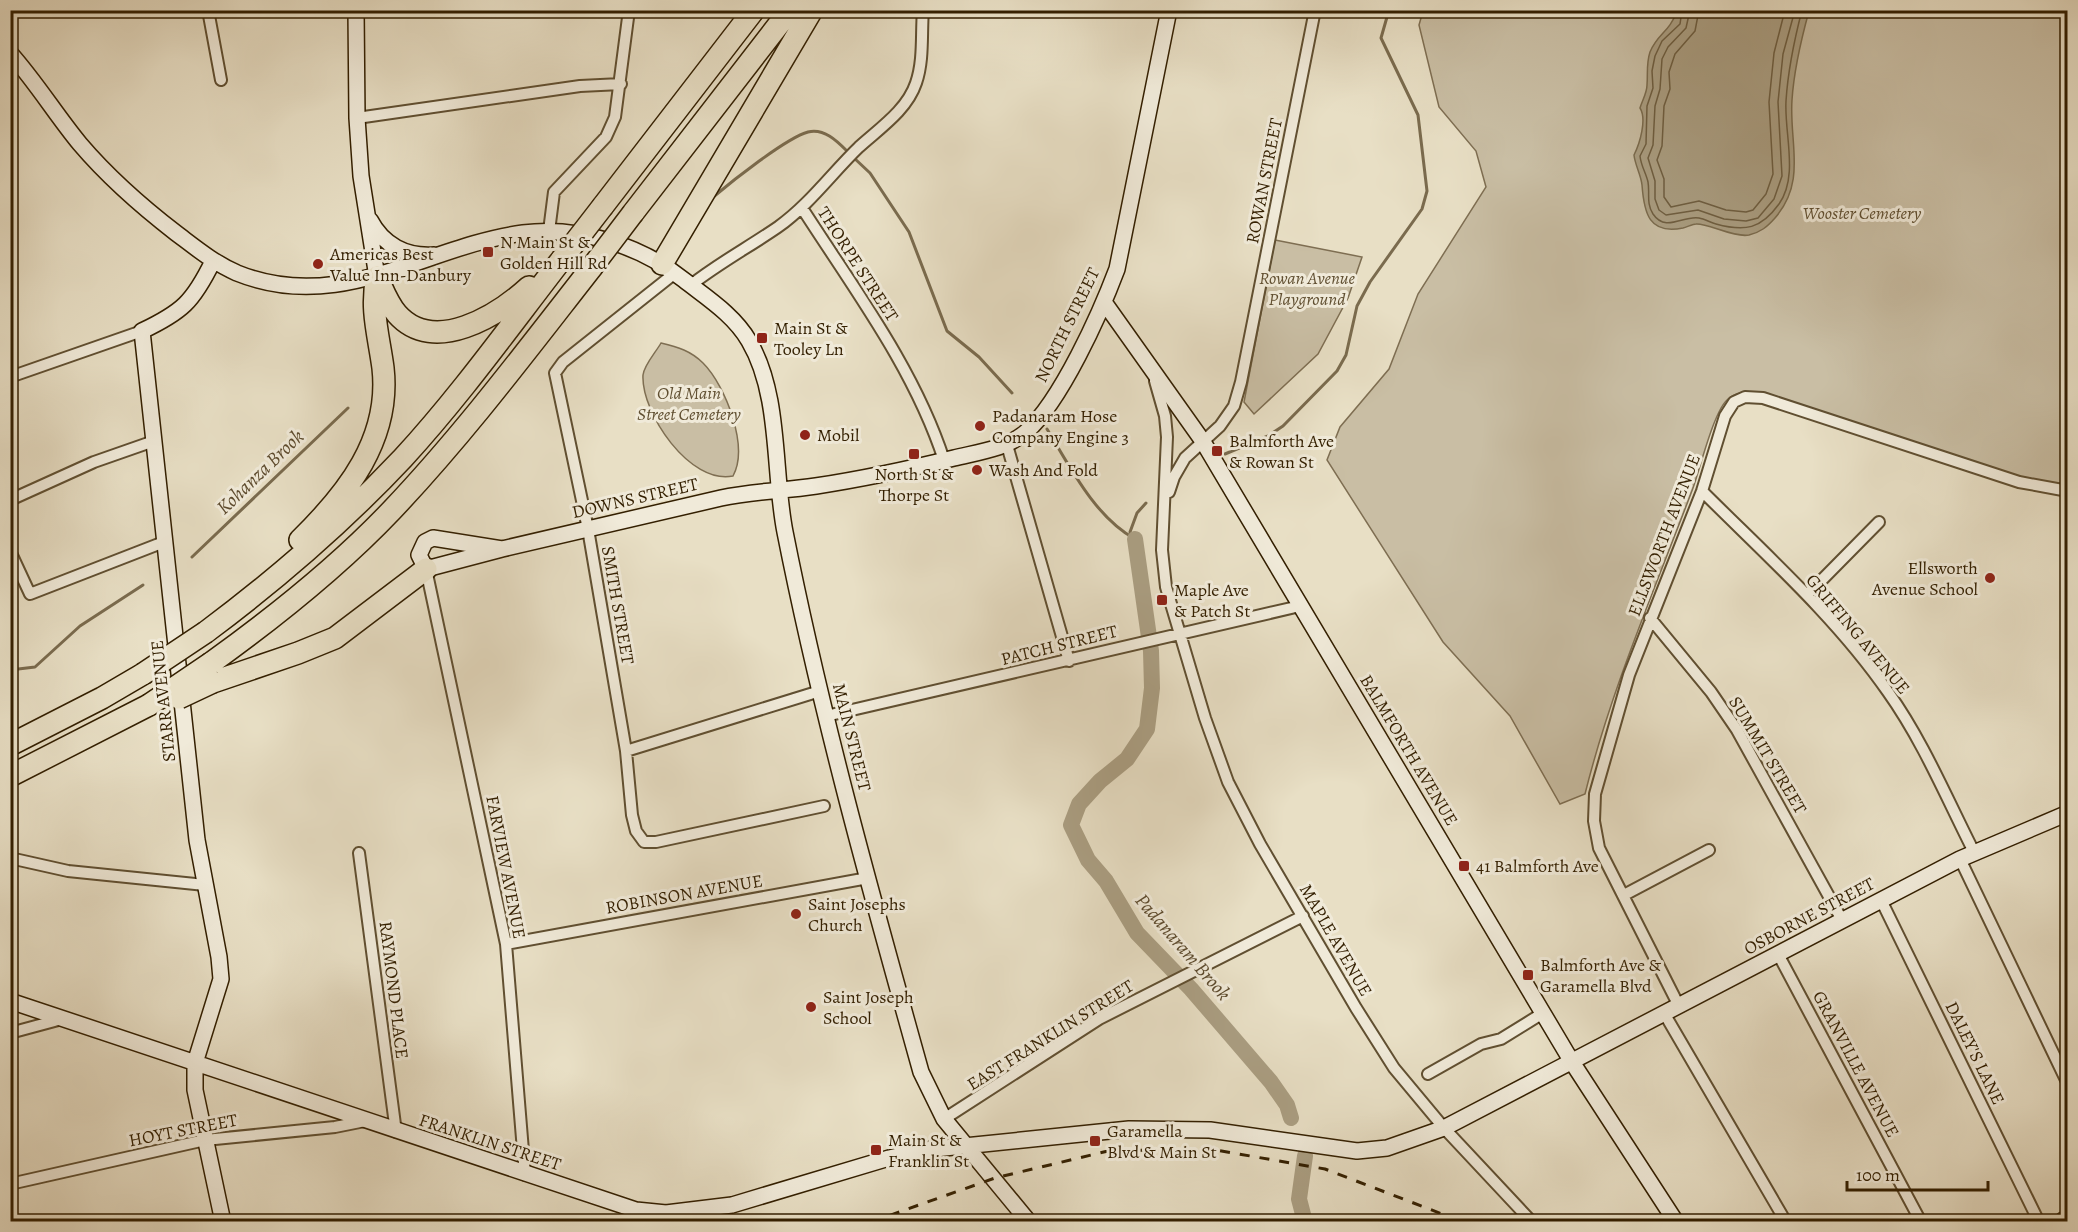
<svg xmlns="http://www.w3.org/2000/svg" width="2078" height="1232" viewBox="0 0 2078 1232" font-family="Alegreya,serif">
	<rect width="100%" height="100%" fill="#e8dfc5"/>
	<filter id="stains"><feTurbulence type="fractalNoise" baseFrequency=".00333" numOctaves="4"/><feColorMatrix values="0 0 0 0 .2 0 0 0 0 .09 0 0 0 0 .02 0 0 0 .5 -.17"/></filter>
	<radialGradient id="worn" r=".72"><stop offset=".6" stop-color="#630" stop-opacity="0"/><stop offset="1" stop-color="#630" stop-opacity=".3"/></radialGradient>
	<path fill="#c9bea4" stroke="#7e6e52" stroke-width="1.5" d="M1423,11H2067V486L2013,475L1763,393C1750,393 1738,390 1728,399C1714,410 1700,469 1693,488C1655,589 1611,689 1585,794L1560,804L1510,716L1443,642L1327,460L1340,427L1389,369L1418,294L1486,187L1476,151L1439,107L1419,25Z
		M1275,240L1362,257L1348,298L1318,354L1254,414L1244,402Z
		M661,343C678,347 691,351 703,363C726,386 749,447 733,476C690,485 641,413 643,375C644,365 656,352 661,343Z"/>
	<path fill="#aa9e82" stroke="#7a6b4e" stroke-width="1.5" d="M1677,11H1809C1801,40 1794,69 1792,100C1789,143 1807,181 1775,218C1767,227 1761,232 1749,235C1735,238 1707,223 1696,224C1693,224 1687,227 1683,228C1649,235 1644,213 1642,185C1641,175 1635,165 1634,155C1640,143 1647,119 1640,108C1642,101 1647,93 1647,85C1648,74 1646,64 1650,52C1658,33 1669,33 1677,11Z"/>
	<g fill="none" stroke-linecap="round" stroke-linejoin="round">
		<path stroke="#6e5e41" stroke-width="1.5" d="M1682,10L1680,24L1662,41L1655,56L1652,71L1653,88L1647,106L1646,144L1640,156C1641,166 1646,173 1648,182C1650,193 1646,203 1653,214C1666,233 1683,215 1699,218C1705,219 1711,223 1716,224C1745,232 1761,229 1779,204C1799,176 1784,133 1786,101C1788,69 1794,41 1802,10
			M1690,10L1686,28L1668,47L1662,59L1660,89L1655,106L1653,145L1648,158L1655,181V199L1659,210L1666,215L1698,210L1724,219L1746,221L1758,218L1774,199L1782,176L1778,102L1783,54L1795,10
			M1699,10L1695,31L1675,54L1669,72L1670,89L1664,106L1662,146L1657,160L1664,179V197L1671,207L1699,201L1726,210L1746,212L1753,210L1766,194L1773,174L1769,102L1774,53L1785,10"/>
		<path stroke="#7a6b4e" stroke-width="3" d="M853,157L870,173L909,232L947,331L979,357L1012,393
			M712,198C731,182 786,138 808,132C825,128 838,142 848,152
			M1047,429C1070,467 1095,517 1135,539
			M1225,454L1268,436L1283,426L1337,371L1346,355L1357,306L1370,282L1422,209L1427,191L1418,115L1381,38L1389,10
			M1134,537L1130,532L1137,513L1146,503
			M192,557L348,408
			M10,670L35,667L80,626L143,585"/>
		<path stroke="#aa9e82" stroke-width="16" d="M1135,539L1151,651L1152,688L1147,729L1127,759L1100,781L1079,804L1071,825L1088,860L1106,881L1137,933L1191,989L1271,1082L1287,1105L1291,1118
			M1305,1156L1299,1199L1305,1222"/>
		<defs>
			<path id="street" d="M208,10L221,80
				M357,118L580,86L621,84
				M802,208C854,289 914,368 944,460
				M549,231L554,192L606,137L615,117L629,10
				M675,273L563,362L555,373L588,529L626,751L632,815L636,831L644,842H656L824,806
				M691,285C719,263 749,247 778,227C809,205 832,173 859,147C880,128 907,110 916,83C924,60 921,34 923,10
				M10,377L142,331
				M1155,381L1165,416L1167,437L1162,550L1166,587L1205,718L1228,782L1260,844L1356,1008L1394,1068L1444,1128L1532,1222
				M1007,445L1069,661
				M1702,491C1766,555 1836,617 1888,692C1923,741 1947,799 1974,852
				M1169,492L1174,477L1185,458L1220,426L1234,406L1241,382L1315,10
				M10,500L94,462L154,441
				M10,551L30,594L164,542
				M426,569L506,944L525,1175
				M1807,595L1879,522
				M1650,618L1711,692L1737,730L1842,920
				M826,716L1300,606
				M626,751L820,691
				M359,853L396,1132
				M10,858L68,871L205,885
				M1960,859L2068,1084
				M1624,895L1709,850
				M1881,900L2039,1222
				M506,944L868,878
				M1778,954L1921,1222
				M1679,1006L1599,848L1594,821L1595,794L1629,675L1702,491L1725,416L1734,402L1745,397L1763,398L2019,482L2068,491
				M1664,1013L1786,1222
				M10,1033L62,1019
				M1428,1074L1481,1044L1501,1039L1543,1013
				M944,1119L1099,1019L1303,916
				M10,1184L205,1140L335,1127L365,1121"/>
			<path id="secondary" d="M356,10L357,118L361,176L377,277
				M10,53C36,82 56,115 80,144C109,178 141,206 176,233C196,248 214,263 237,273C341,315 425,246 523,233C579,226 640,245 684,280C707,298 734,315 749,341C781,395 773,472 785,532C821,714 871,893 921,1072L944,1119L1029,1222
				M370,220C383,245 406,257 434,255
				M213,261C193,302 182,312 142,331L197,840L219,957L221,979L195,1063V1090L223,1222
				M1104,302L1202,440L1572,1062L1676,1222
				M502,549L433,538L425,542L419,555L426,569L502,549L721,498C752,491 784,491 816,486C862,479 909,469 954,458C979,452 1006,449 1026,432C1061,401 1100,314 1117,269L1169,10
				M10,1001L636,1210L666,1213L732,1205L889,1158L925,1150L1129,1129L1210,1130L1357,1151L1387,1148L1444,1128L1960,859L2068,813"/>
			<path id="primary" d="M2063,1222L2068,1219"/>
			<path id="highway" d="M603,206L754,10
				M633,213L790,10
				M662,264L812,10
				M377,277C383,290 388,304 397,314C434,356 498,315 529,287
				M300,540C347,494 391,439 383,368C379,337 370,309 377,277
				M206,632C277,579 342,523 403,458C460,396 510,326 562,259
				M211,663C275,617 337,568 392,510C464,434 527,350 592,267
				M213,682L298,653L335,638L426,569
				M10,745L102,698L143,674
				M10,776L149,705"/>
		</defs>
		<use href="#street" stroke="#604f31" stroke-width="14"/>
		<use href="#secondary" stroke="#331f00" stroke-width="18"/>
		<use href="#primary" stroke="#331f00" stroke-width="21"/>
		<use href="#highway" stroke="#331f00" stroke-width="24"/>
		<use href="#street" stroke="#f0ead9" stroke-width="10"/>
		<use href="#secondary" stroke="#f0ead9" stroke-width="15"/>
		<use href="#primary" stroke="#e8dfc5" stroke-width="18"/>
		<use href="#highway" stroke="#e8dfc5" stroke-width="21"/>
		<path stroke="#331f00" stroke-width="3" stroke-dasharray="10 10" stroke-linecap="butt" d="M871,1222L995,1178L1108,1151L1210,1149L1325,1169L1463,1222"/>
		<defs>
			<path id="highway-bridge" d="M562,259L603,206
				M592,267L633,213
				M143,674L206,632
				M179,698L213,682
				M149,705L211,663"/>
		</defs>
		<use href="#highway-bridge" stroke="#331f00" stroke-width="24" stroke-linecap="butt"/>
		<use href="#highway-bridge" stroke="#e8dfc5" stroke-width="21"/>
	</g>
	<g fill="#8f2418" stroke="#f0ead9" stroke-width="2">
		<rect x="482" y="246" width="12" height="12" rx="3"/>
		<circle cx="318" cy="264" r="6"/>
		<rect x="756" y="332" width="12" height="12" rx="3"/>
		<circle cx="980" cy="426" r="6"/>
		<circle cx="805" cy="435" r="6"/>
		<rect x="1211" y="445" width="12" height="12" rx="3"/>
		<rect x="908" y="448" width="12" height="12" rx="3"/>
		<circle cx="977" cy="470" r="6"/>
		<circle cx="1990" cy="578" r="6"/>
		<rect x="1156" y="594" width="12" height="12" rx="3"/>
		<rect x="1458" y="860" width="12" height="12" rx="3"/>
		<circle cx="796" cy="914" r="6"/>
		<rect x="1522" y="969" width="12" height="12" rx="3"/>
		<circle cx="811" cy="1007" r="6"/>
		<rect x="1089" y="1135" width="12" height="12" rx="3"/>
		<rect x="870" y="1144" width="12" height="12" rx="3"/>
	</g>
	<g text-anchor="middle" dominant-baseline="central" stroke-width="6" stroke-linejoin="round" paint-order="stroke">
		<g font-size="18" fill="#331f00" stroke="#f0ead9">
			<text transform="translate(1264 181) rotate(-79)">ROWAN STREET</text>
			<text transform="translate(858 264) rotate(57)">THORPE STREET</text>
			<text transform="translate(1067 325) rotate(-64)">NORTH STREET</text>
			<text transform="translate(635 498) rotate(-13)">DOWNS STREET</text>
			<text transform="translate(1664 535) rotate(-69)">ELLSWORTH AVENUE</text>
			<text transform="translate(618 605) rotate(80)">SMITH STREET</text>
			<text transform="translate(1858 634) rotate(50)">GRIFFING AVENUE</text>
			<text transform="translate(1059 645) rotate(-14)">PATCH STREET</text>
			<text transform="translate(163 701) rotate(-96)">STARR AVENUE</text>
			<text transform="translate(852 737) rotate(76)">MAIN STREET</text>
			<text transform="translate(1409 750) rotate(59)">BALMFORTH AVENUE</text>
			<text transform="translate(1768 755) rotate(59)">SUMMIT STREET</text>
			<text transform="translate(506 867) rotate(79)">FARVIEW AVENUE</text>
			<text transform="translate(684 894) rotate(-10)">ROBINSON AVENUE</text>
			<text transform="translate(1809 916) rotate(-28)">OSBORNE STREET</text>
			<text transform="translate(1336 940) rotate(60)">MAPLE AVENUE</text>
			<text transform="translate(394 990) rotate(83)">RAYMOND PLACE</text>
			<text transform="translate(1050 1035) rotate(-32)">EAST FRANKLIN STREET</text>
			<text transform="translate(1975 1053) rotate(64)">DALEY'S LANE</text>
			<text transform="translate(1856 1064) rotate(62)">GRANVILLE AVENUE</text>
			<text transform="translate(183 1130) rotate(-11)">HOYT STREET</text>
			<text transform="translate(490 1142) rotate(18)">FRANKLIN STREET</text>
		</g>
		<g font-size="18" font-style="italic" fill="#604f31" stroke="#f0ead9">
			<text x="1862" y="213">Wooster Cemetery</text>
			<text x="1307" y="278">Rowan Avenue<tspan x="1307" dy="21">Playground</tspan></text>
			<text x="689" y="393">Old Main<tspan x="689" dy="21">Street Cemetery</tspan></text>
		</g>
		<g font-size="18" fill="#331f00" stroke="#f0ead9" text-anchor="start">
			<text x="500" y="242">N Main St &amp;<tspan x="500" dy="21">Golden Hill Rd</tspan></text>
			<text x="330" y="254">Americas Best<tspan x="330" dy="21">Value Inn-Danbury</tspan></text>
			<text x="774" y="328">Main St &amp;<tspan x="774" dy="21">Tooley Ln</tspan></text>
			<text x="992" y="416">Padanaram Hose<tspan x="992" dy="21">Company Engine 3</tspan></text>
			<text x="817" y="435">Mobil</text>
			<text x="1229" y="441">Balmforth Ave<tspan x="1229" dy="21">&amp; Rowan St</tspan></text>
			<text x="989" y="470">Wash And Fold</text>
			<text x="914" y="474" text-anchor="middle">North St &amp;<tspan x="914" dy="21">Thorpe St</tspan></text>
			<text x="1978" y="568" text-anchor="end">Ellsworth<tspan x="1978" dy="21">Avenue School</tspan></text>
			<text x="1174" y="590">Maple Ave<tspan x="1174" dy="21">&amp; Patch St</tspan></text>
			<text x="1476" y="866">41 Balmforth Ave</text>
			<text x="808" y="904">Saint Josephs<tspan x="808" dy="21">Church</tspan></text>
			<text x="1540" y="965">Balmforth Ave &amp;<tspan x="1540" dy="21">Garamella Blvd</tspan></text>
			<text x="823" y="997">Saint Joseph<tspan x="823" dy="21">School</tspan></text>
			<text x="1107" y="1131">Garamella<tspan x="1107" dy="21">Blvd &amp; Main St</tspan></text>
			<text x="888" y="1140">Main St &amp;<tspan x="888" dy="21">Franklin St</tspan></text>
		</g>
		<g font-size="20" font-style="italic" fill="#5d4b2e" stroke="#f0ead9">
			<text transform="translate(260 472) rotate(-44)">Kohanza Brook</text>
			<text transform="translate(1183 947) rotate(49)">Padanaram Brook</text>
		</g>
	</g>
	<rect width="2078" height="1232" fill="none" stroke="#e8dfc5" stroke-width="36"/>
	<rect x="12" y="12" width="2054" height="1208" fill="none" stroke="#331f00" stroke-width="3"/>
	<rect x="18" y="18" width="2042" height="1196" fill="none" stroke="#331f00" stroke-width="1.5"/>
	<path d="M1847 1181v9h141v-9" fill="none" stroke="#331f00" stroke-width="3"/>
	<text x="1856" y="1181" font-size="18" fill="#331f00" stroke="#f0ead9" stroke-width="4.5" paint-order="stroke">100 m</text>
	<rect width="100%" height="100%" filter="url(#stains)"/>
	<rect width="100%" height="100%" fill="url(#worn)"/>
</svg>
